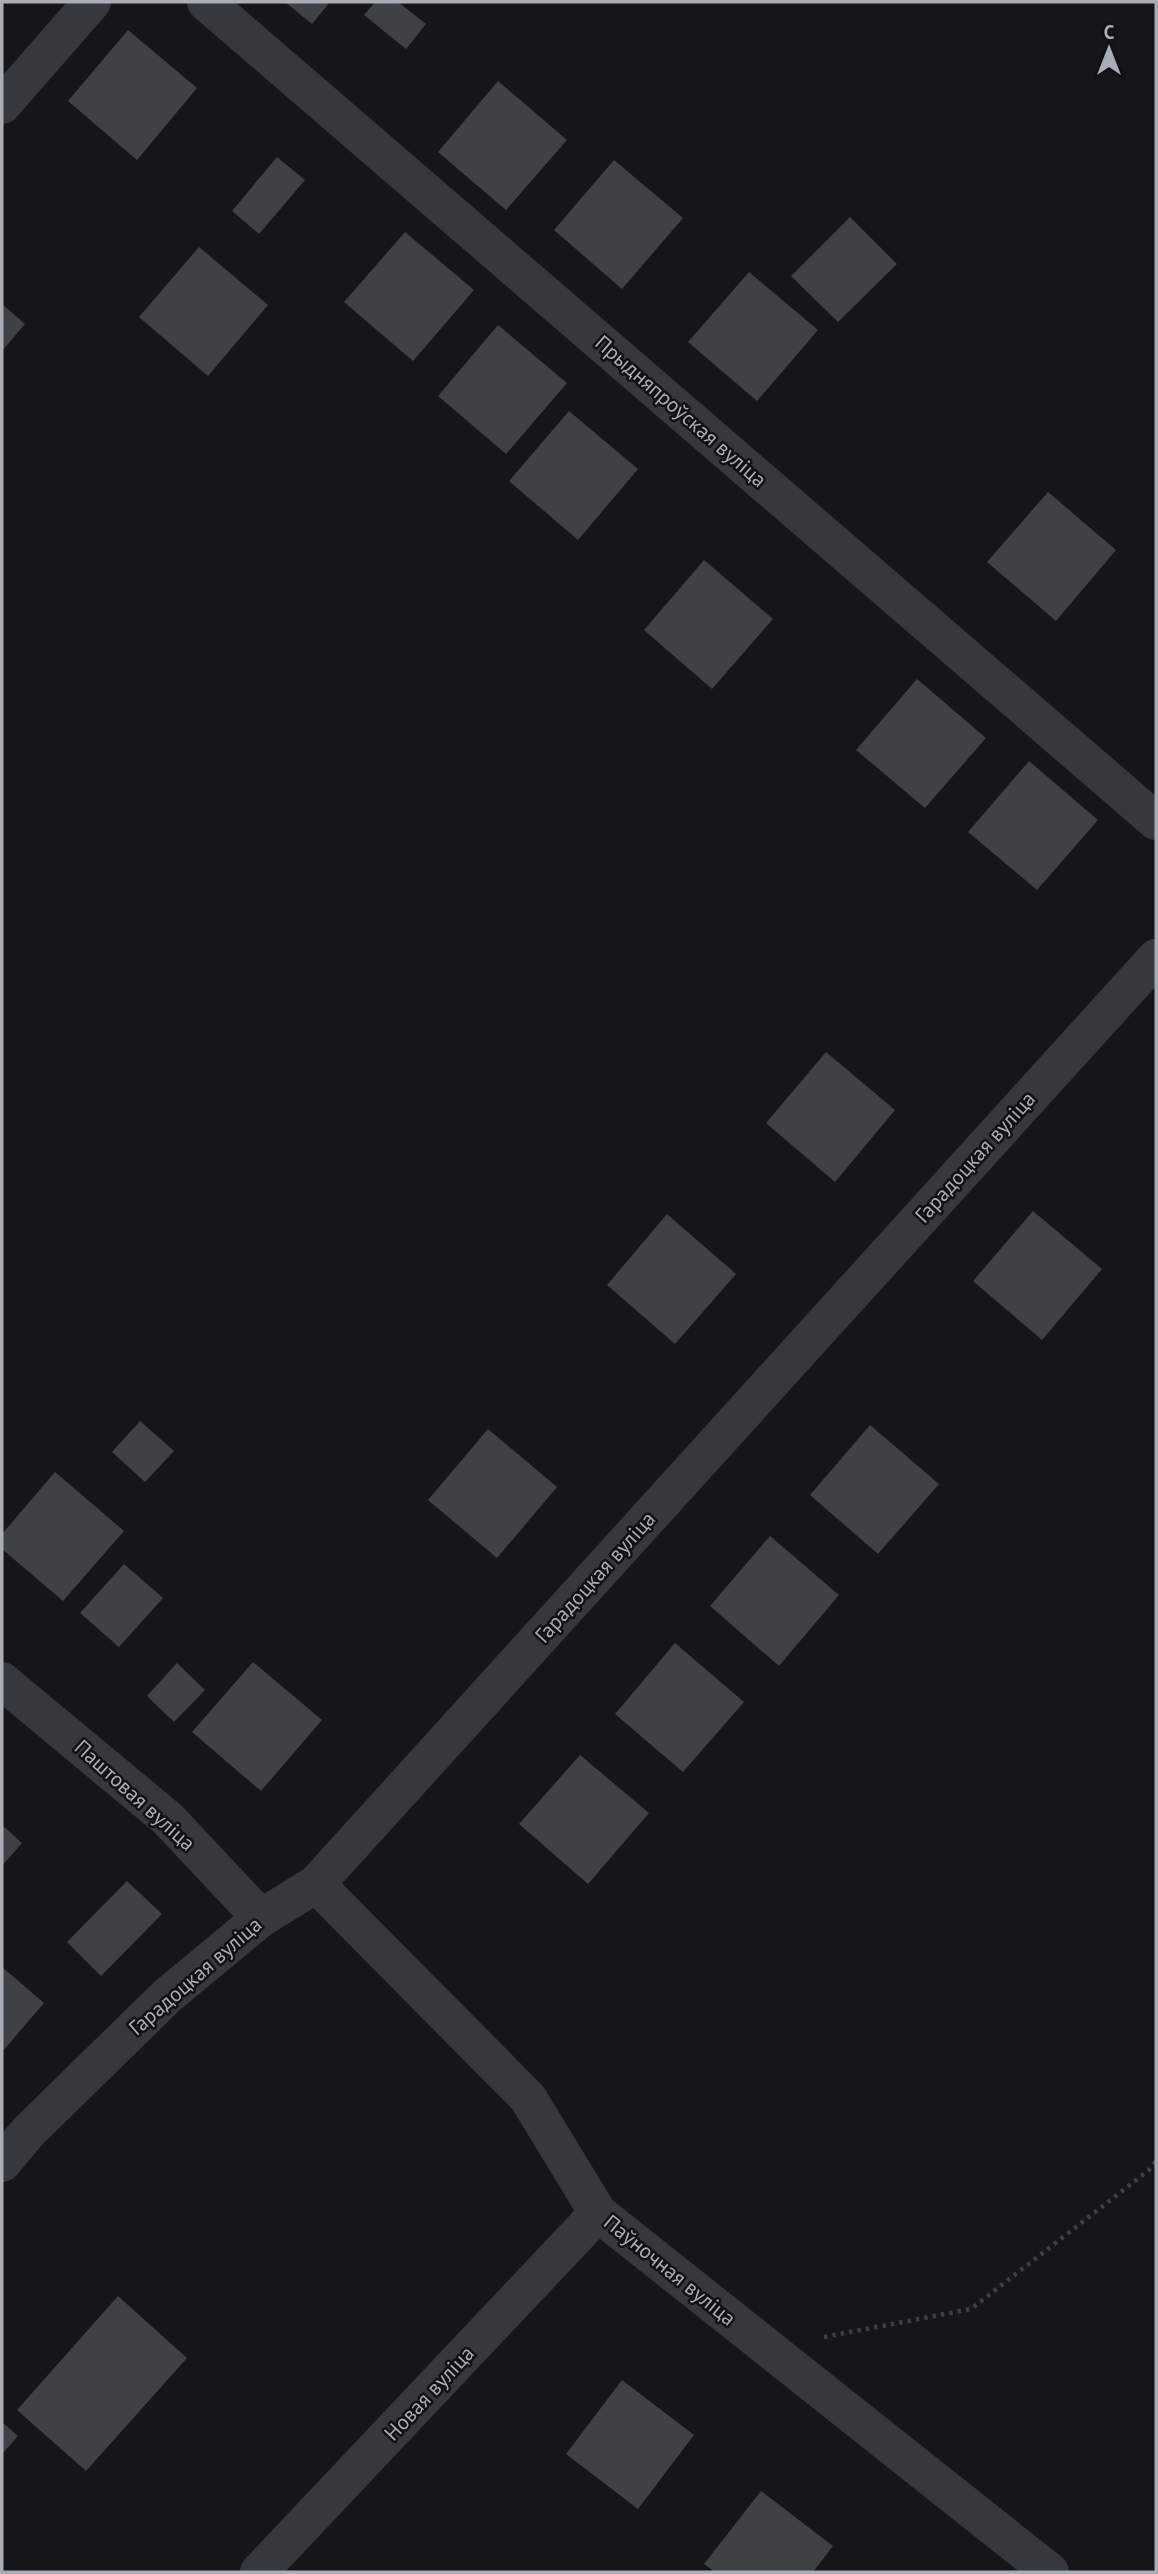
<svg xmlns="http://www.w3.org/2000/svg" width="1158" height="2574" viewBox="0 0 1158 2574" font-family="'PT Sans',sans-serif">
	<rect width="100%" height="100%" fill="#161618"/>
	<path fill="#404145" d="M285,2H330L312,24Z
		M375,2H398L426,24L406,49L364,15Z
		M128,30L197,88L137,160L68,101Z
		M498,81L567,140L506,210L438,152Z
		M277,157L305,180L259,234L232,211Z
		M614,160L683,218L622,289L554,230Z
		M850,217L897,264L838,322L791,276Z
		M405,232L474,290L413,361L344,302Z
		M199,247L268,305L208,376L139,317Z
		M749,272L818,330L757,401L688,342Z
		M2,304L25,324L2,351Z
		M498,325L567,383L506,454L438,396Z
		M569,411L638,469L578,540L509,481Z
		M1048,492L1116,550L1056,621L987,562Z
		M704,560L773,619L712,689L644,630Z
		M917,679L986,738L925,808L856,750Z
		M1029,761L1098,820L1037,890L968,832Z
		M826,1052L895,1110L835,1182L766,1123Z
		M1033,1211L1102,1269L1042,1340L973,1281Z
		M667,1214L736,1274L675,1344L607,1285Z
		M140,1421L174,1451L145,1482L112,1452Z
		M870,1425L939,1484L878,1554L810,1495Z
		M488,1429L557,1487L497,1558L428,1500Z
		M55,1472L124,1531L63,1601L2,1549V1534Z
		M770,1536L839,1595L779,1666L710,1606Z
		M124,1564L163,1598L119,1647L80,1613Z
		M675,1643L744,1702L683,1772L615,1714Z
		M253,1662L322,1720L261,1791L192,1732Z
		M177,1663L205,1690L174,1722L147,1696Z
		M580,1755L649,1813L588,1884L519,1824Z
		M2,1825L22,1843L2,1866Z
		M127,1881L162,1914L101,1976L67,1942Z
		M2,1967L44,2003L2,2052Z
		M118,2296L187,2358L86,2471L17,2410Z
		M622,2380L694,2435L638,2509L566,2454Z
		M2,2422L18,2436L2,2454Z
		M761,2491L833,2546L813,2572H715L704,2564Z"/>
	<g fill="none" stroke-linecap="round" stroke-linejoin="round">
		<path stroke="#3d3f44" stroke-width="4.5" stroke-dasharray="3.5 5" stroke-linecap="butt" d="M824,2337L971,2309L1149,2170L1156,2161"/>
		<path stroke="#37383d" stroke-width="38" d="M206,2L1156,821
			M2,105L92,2
			M2,1681L168,1819L261,1918
			M316,1884L528,2098L598,2213L1050,2572
			M2,2163L28,2132L167,1996L261,1918L316,1884L1156,958
			M259,2572L598,2213"/>
	</g>
	<g text-anchor="middle" dominant-baseline="central" stroke-width="5" stroke-linejoin="round" paint-order="stroke">
		<g font-size="21" fill="#a8adb8" stroke="#111113">
			<text transform="translate(681 411) rotate(41)">Прыдняпроўская вуліца</text>
			<text transform="translate(975 1157) rotate(-48)">Гарадоцкая вуліца</text>
			<text transform="translate(595 1577) rotate(-48)">Гарадоцкая вуліца</text>
			<text transform="translate(135 1795) rotate(42)">Паштовая вуліца</text>
			<text transform="translate(195 1976) rotate(-41)">Гарадоцкая вуліца</text>
			<text transform="translate(670 2270) rotate(39)">Паўночная вуліца</text>
			<text transform="translate(429 2393) rotate(-47)">Новая вуліца</text>
		</g>
	</g>
	<rect width="1158" height="2574" fill="none" stroke="#a8adb8" stroke-width="7"/>
	<g transform="translate(1109 49)" stroke="#111113" stroke-width="5" paint-order="stroke">
	<path d="M0-5L12 26L0 18L-12 26Z" fill="#a8adb8"/>
	<text y="-10" font-size="19" font-weight="bold" text-anchor="middle" fill="#a8adb8">С</text>
	</g>
</svg>
